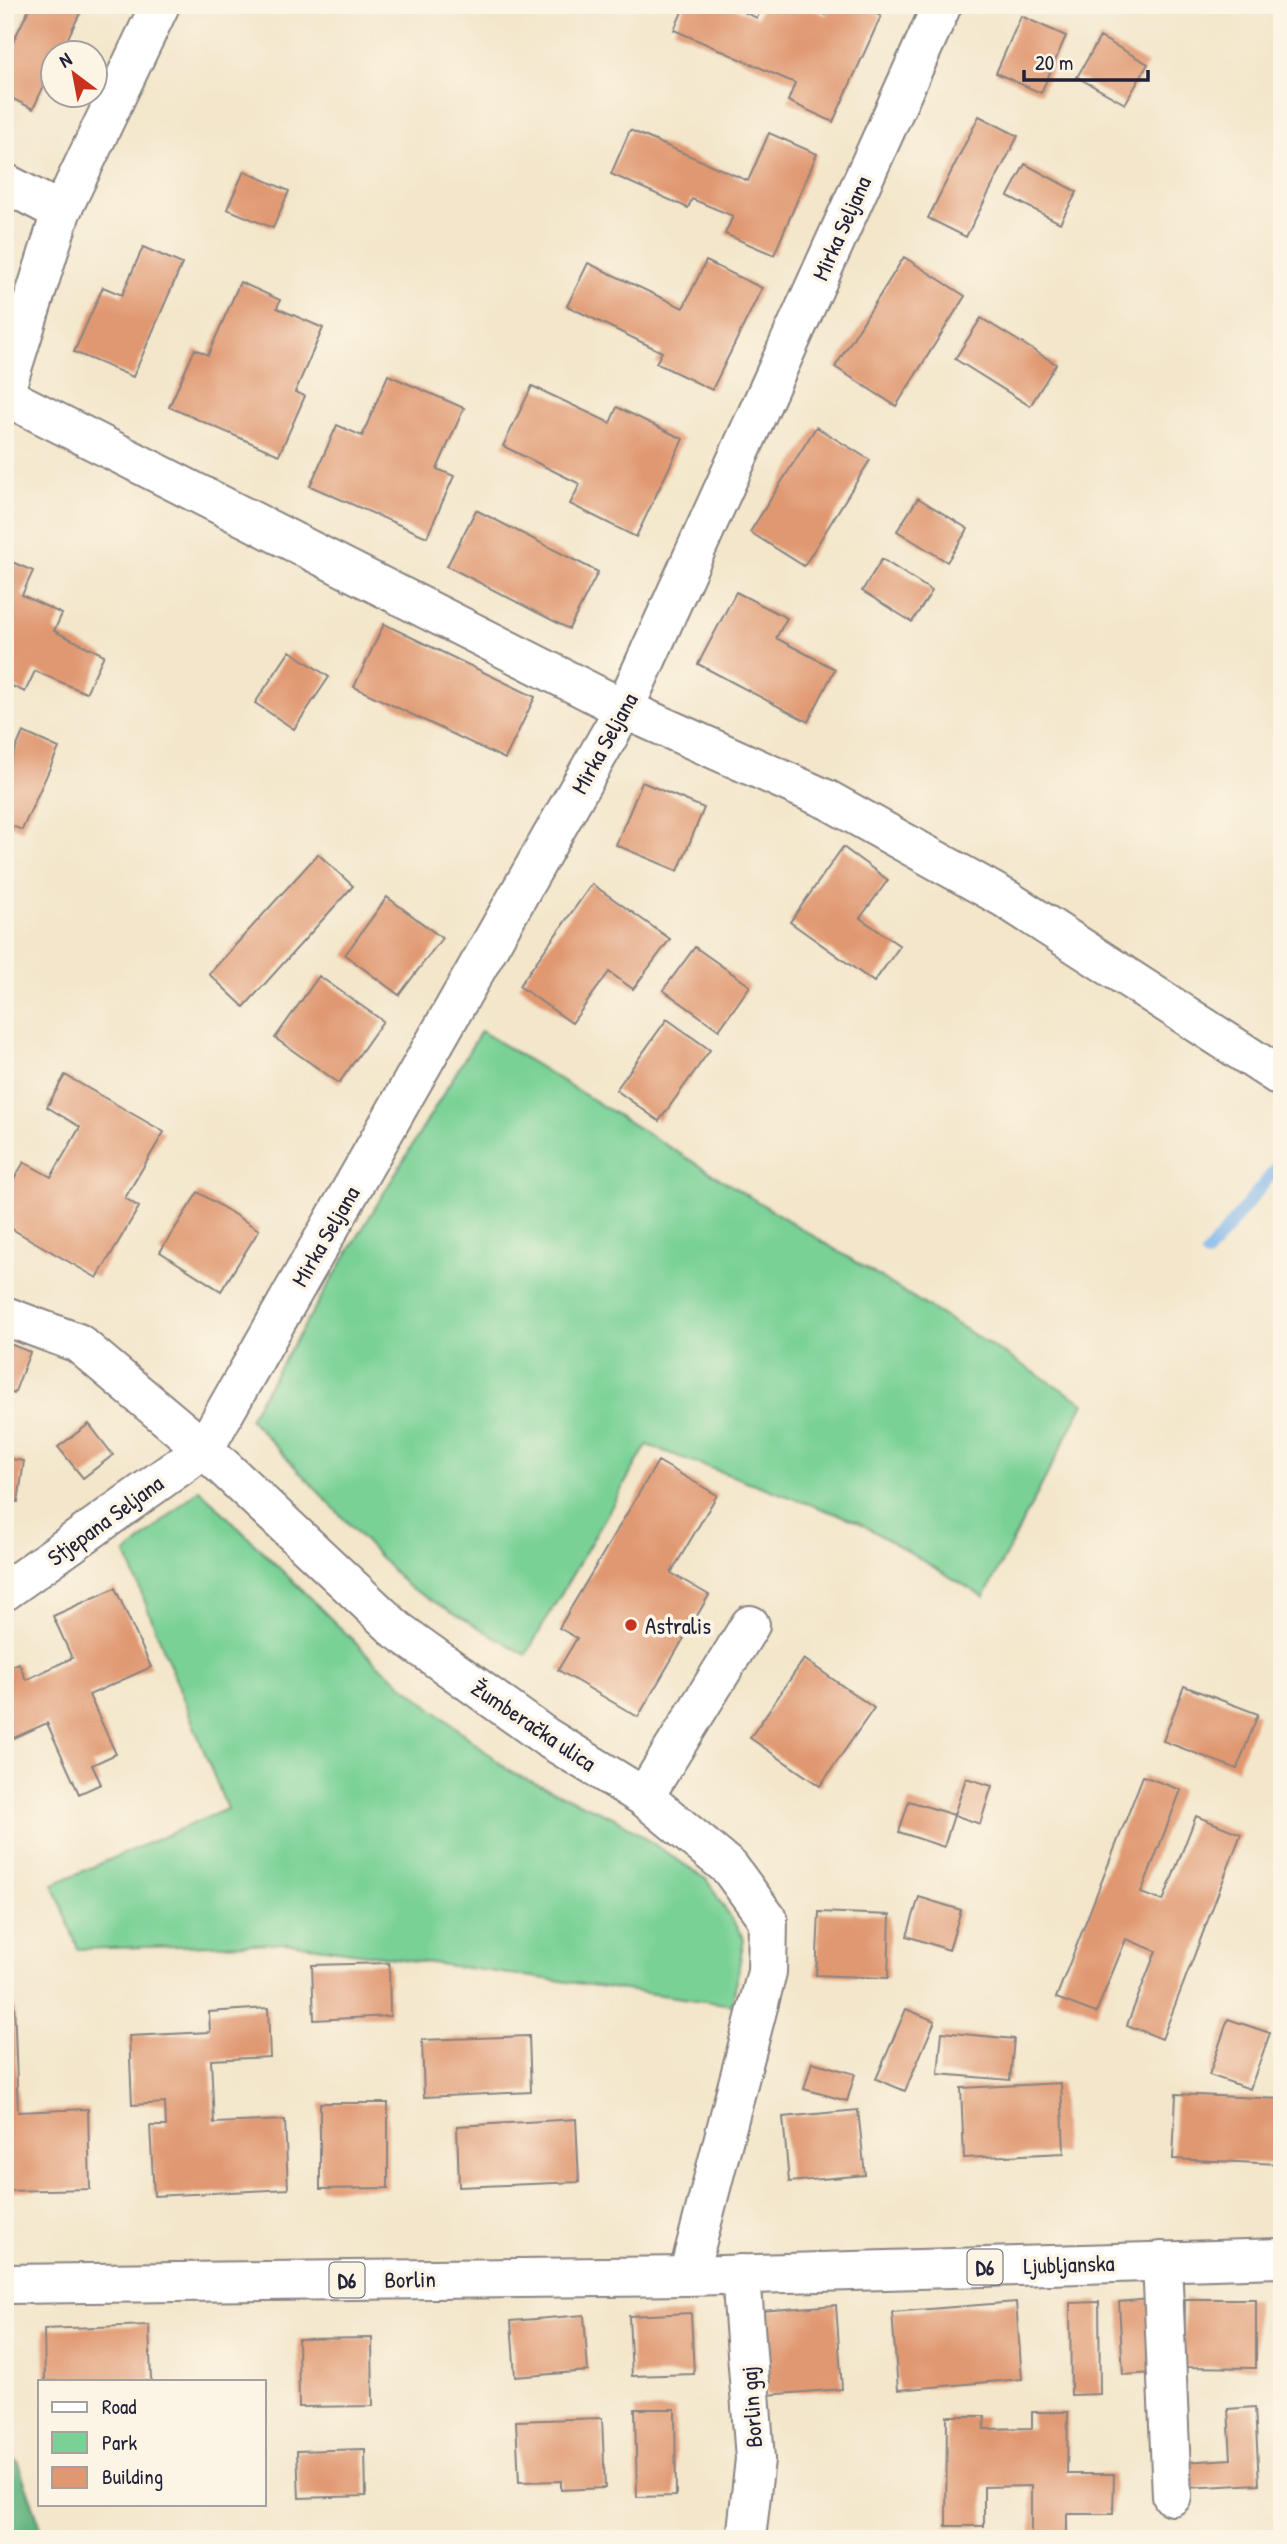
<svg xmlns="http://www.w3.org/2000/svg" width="1287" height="2544" viewBox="0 0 1287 2544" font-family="'Patrick Hand',sans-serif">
	<rect width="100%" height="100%" fill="#fcf5e5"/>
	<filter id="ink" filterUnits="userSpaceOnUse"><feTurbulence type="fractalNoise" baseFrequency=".0143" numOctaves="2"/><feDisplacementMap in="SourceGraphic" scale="14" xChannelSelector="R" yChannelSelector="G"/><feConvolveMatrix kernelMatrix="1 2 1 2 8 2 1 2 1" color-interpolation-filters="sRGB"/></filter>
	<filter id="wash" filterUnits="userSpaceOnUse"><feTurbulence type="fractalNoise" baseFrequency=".00686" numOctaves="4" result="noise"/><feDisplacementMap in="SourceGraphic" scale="28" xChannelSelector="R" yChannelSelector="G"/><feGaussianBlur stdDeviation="1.57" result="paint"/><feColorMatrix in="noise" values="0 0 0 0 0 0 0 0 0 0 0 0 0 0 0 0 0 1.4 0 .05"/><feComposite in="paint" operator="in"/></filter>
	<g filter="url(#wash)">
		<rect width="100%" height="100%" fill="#f3e6ca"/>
		<path fill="#79d196" stroke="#4e7a68" stroke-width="2" d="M481,1031L1084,1403L984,1597L856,1521L647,1445L526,1655L407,1586L249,1418Z
			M199,1489L376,1663L512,1773L615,1818L706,1879L744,1939L732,2005L288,1943L78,1949L53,1884L227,1809L126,1554Z"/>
		<path fill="#62b37f" stroke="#426a5d" stroke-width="2" d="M5,2452L18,2463L45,2539H5Z"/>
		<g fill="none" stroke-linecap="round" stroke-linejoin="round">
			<path stroke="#7db4ec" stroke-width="12" d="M1207,1254L1282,1161"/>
		</g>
		<g id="blocks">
			<path fill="#e09871" d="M31,5H84L61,52H52V69L33,109L5,95V58Z
				M685,5H728L757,18L762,5H804L826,15L830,5H857L881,16L833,122L788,101L795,83L674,30Z
				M1021,16L1066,36L1041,93L996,73Z
				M1100,37L1148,64L1125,104L1077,77Z
				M979,116L1018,136L966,237L928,218Z
				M630,130L748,181L769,133L817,154L774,255L725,234L733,216L692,199L688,208L611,174Z
				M1025,164L1077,192L1060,223L1008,196Z
				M244,171L289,191L273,228L227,209Z
				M143,247L182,264L133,377L74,352L103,287L122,295Z
				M904,257L965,296L896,406L835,367Z
				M706,261L762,288L712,390L656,363L662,352L567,306L588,263L683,308Z
				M240,282L280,300L277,308L323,328L295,392L305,396L279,455L169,407L195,349L208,355Z
				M981,318L1056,364L1030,406L955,359Z
				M388,375L464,408L437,469L454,476L427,537L310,486L337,425L362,436Z
				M532,386L610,423L617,407L683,439L636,537L570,504L580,484L503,446Z
				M816,427L870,460L804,566L750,532Z
				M918,498L968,529L947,562L897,531Z
				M476,510L598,572L569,629L447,566Z
				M5,559L33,571L22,595L62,614L54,631L104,655L86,693L35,671L25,692L5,683Z
				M882,559L932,591L912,622L862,591Z
				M736,592L787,618L776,638L835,669L808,722L698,664Z
				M384,624L535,697L505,759L354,687Z
				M290,651L329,677L294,729L255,703Z
				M23,732L59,748L22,830L5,823V773Z
				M642,782L704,808L678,871L616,845Z
				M843,847L888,880L860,918L900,946L874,982L790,922Z
				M318,854L353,886L244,1007L209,974Z
				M592,884L670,939L633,989L609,972L572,1023L519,986Z
				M387,897L442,938L399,995L345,955Z
				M695,947L750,986L719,1030L663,990Z
				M319,976L383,1021L339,1083L275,1038Z
				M667,1019L710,1050L659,1121L616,1090Z
				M65,1075L164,1132L125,1198L139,1207L97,1278L5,1225V1194L24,1162L51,1177L80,1127L47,1107Z
				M198,1192L259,1230L221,1291L160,1252Z
				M5,1342L30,1352L14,1394L5,1390Z
				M89,1424L113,1455L83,1478L58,1447Z
				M5,1458L24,1461L18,1502L5,1500Z
				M658,1461L717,1495L671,1573L709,1595L638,1717L558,1670L577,1638L559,1628Z
				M115,1588L151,1667L89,1695L116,1754L92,1765L101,1784L79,1794L47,1723L5,1742V1669L19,1663L26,1680L72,1658L53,1616Z
				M804,1659L874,1708L820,1786L750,1738Z
				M1184,1686L1258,1714L1237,1769L1163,1741Z
				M1143,1776L1181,1790L1141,1893L1163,1901L1196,1816L1241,1834L1162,2039L1127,2025L1156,1951L1126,1939L1096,2013L1056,1998Z
				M966,1778L992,1786L980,1824L954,1815Z
				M909,1801L954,1815L944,1847L899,1832Z
				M919,1897L961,1910L949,1950L907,1936Z
				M819,1912L890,1915L888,1978L816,1975Z
				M389,1963L390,2016L314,2020L312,1965Z
				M5,1973H13L18,2112L88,2109L90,2189L5,2191Z
				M268,2008L270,2057L211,2060L214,2123L285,2120L288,2189L154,2196L150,2126H166L165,2103L132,2105L129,2036L210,2032L209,2012Z
				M906,2009L935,2021L905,2091L876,2079Z
				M1228,2019L1270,2033L1250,2089L1209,2075Z
				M942,2032L1014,2039L1010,2080L938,2074Z
				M529,2036L531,2092L424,2097L422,2040Z
				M812,2062L855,2074L847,2101L804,2089Z
				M1061,2083L1064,2153L964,2158L961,2088Z
				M1176,2094L1282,2099V2164L1173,2159Z
				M320,2103H388V2188L320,2189Z
				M858,2110L865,2175L789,2182L783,2117Z
				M576,2119L579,2182L459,2187L457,2126Z
				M1149,2299L1153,2373L1123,2375L1119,2302Z
				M1185,2299H1256V2368L1184,2367Z
				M1016,2302L1022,2379L898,2390L892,2312Z
				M1099,2302L1100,2394L1071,2395L1070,2303Z
				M836,2305L842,2389L767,2395L761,2311Z
				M691,2313L694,2374L632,2376L629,2316Z
				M584,2315L588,2371L515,2377L511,2321Z
				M149,2325L151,2381H45L44,2329Z
				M372,2338L373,2406L299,2407L298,2339Z
				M1255,2407L1259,2484L1186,2488L1185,2462L1231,2459L1228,2409Z
				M635,2409H675L676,2496L637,2497Z
				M1032,2412H1068L1067,2474H1114L1113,2514H1067V2539H1031V2486L984,2487V2526H946L947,2416H985L984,2429L1032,2428Z
				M602,2418L605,2488L561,2490V2481L519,2482L516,2421Z
				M365,2449L366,2496L299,2498L297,2451Z"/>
		</g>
	</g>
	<g filter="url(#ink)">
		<use href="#blocks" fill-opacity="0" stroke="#8a8482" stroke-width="2"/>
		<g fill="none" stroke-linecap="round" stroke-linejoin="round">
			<defs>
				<path id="minor" d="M5,183L61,212
					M5,391L61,212L160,5
					M5,396L624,709L828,800L1006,899L1281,1077
					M5,1591L204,1449L624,709L942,5
					M644,1797L750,1625
					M1162,2261L1172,2496
					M741,2274L755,2459L746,2539"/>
				<path id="major" d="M5,1316L78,1343L204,1449L397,1630L546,1737L644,1797L730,1868L768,1920L767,1972L688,2276
					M5,2284L688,2276L1282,2258"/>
			</defs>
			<use href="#minor" stroke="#8a8482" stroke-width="42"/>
			<use href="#major" stroke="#8a8482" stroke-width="42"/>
			<use href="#minor" stroke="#fff" stroke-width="38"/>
			<use href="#major" stroke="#fff" stroke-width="38"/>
		</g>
	</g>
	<circle fill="#c8321e" stroke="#fcf5e5" stroke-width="2.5" cx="631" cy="1625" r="7"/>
	<g text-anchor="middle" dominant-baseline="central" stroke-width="7" stroke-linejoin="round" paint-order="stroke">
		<g fill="#fcf5e5" stroke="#63616e" stroke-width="2">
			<rect x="967.5" y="2249.5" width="35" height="35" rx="5"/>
			<rect x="329.5" y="2262.5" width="35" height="35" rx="5"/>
		</g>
		<g font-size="21" font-weight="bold" fill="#22223b">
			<text x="985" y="2267">D6</text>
			<text x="347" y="2280">D6</text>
		</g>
		<g font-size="23" fill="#22223b" stroke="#fcf5e5">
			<text transform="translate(841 228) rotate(-66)">Mirka Seljana</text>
			<text transform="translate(604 743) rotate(-61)">Mirka Seljana</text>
			<text transform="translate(325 1236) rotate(-60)">Mirka Seljana</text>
			<text transform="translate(105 1520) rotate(-36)">Stjepana Seljana</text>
			<text transform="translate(534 1725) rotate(34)">Žumberačka ulica</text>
			<text transform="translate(1069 2264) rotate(-2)">Ljubljanska</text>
			<text transform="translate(410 2279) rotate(-1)">Borlin</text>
			<text transform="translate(751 2407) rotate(-94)">Borlin gaj</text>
		</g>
		<g font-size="23" fill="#22223b" stroke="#fcf5e5" text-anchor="start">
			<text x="645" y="1625">Astralis</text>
		</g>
	</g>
	<rect width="1287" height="2544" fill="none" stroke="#fcf5e5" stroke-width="28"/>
	<rect x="38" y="2380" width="228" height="126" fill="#fcf5e5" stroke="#a5a1a1" stroke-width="2"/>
	<rect x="52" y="2402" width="35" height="10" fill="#ffffff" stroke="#a5a1a1" stroke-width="2"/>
	<text x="102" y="2414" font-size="21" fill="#22223b">Road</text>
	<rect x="52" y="2432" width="35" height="21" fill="#79d196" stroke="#a5a1a1" stroke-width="2"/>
	<text x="102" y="2450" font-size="21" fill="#22223b">Park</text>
	<rect x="52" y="2467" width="35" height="21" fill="#e09871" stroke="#a5a1a1" stroke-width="2"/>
	<text x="102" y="2484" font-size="21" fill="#22223b">Building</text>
	<g transform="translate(74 74) rotate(328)"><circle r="33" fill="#fcf5e5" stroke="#a5a1a1" stroke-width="2"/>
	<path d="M0-5L12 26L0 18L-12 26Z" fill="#c8321e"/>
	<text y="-10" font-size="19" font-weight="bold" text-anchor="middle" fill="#22223b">N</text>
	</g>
	<path d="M1024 70v10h124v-10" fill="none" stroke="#22223b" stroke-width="3.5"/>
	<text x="1035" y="70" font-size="21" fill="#22223b" stroke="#fcf5e5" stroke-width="5" paint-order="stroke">20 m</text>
</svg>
